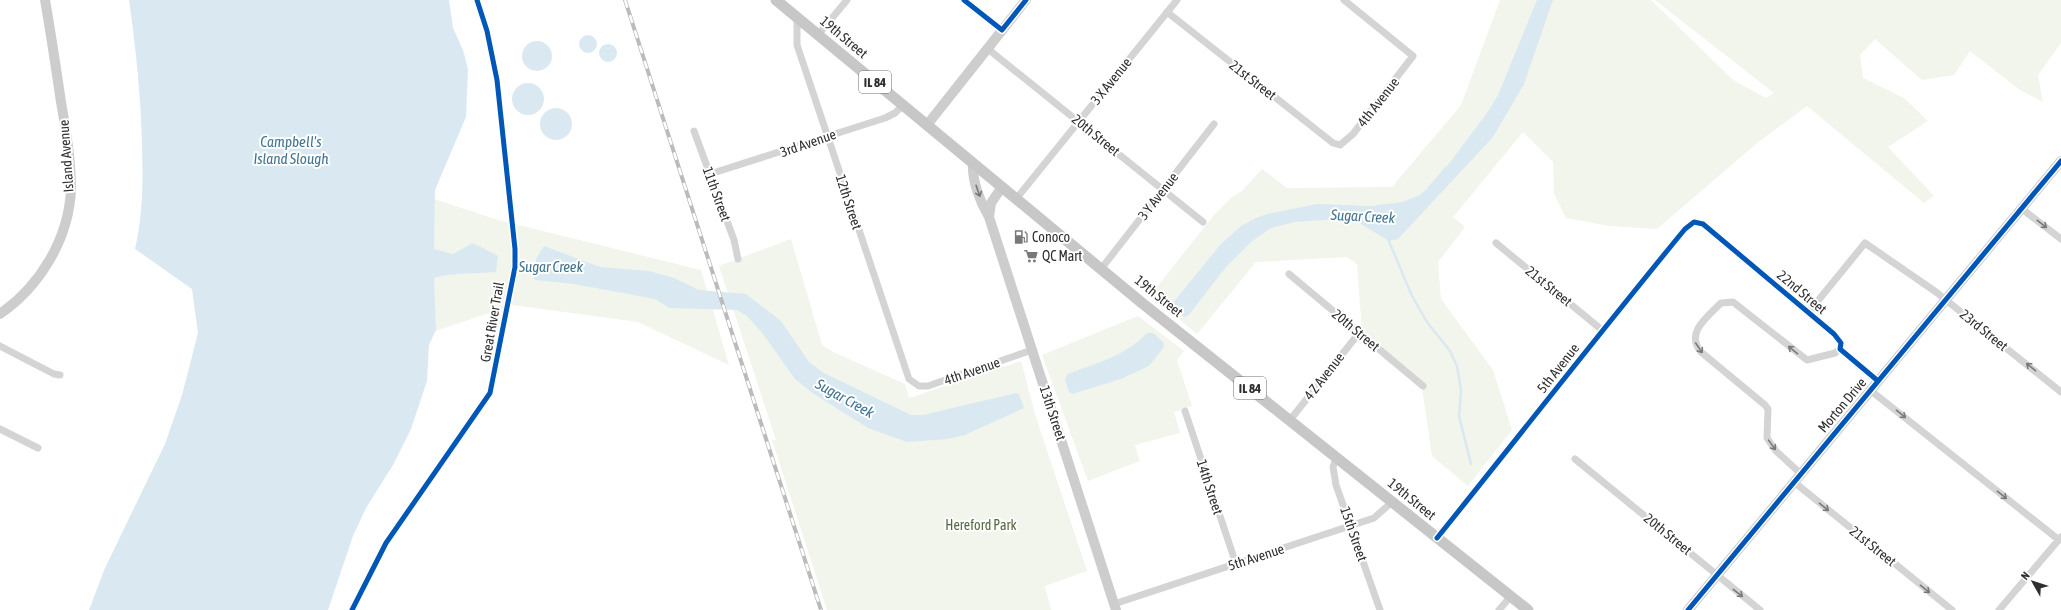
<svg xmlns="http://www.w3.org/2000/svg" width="2061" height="610" viewBox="0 0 2061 610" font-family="'Asap Condensed',sans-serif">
	<rect width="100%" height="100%" fill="#fff"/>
	<path fill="#f1f5ec" d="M1500,0H1651L1733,80L1766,98L1774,93L1655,0H2061V43L2038,75L2043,102L2020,90L1970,51L1954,75L1922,80L1875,39L1860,55L1863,78L1904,98L1928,121L1888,147L1934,196L1924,203L1807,106L1757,143L1657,229L1610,226L1566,218L1554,194L1553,162L1523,132L1453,217L1465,227L1438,262L1441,299L1493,370L1512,430L1468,486L1432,456L1421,381L1362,332L1357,264L1347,257L1256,262L1197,334L1152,297L1157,287L1214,215L1232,197L1242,191L1262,169L1287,188L1392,187L1461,105Z
		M425,196L498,220L701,270L729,365L638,322L513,305L406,341Z
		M791,239L822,345L835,353L905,384L909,398L1021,361L1035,414L1087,571L1045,586L1051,610H827L772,440H776L719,266Z
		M1138,316L1184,351L1177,360L1192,406L1174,412L1180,433L1135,445L1140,461L1088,481L1042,355Z"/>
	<path fill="#dae9f1" d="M129,0H449L453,28L463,50L468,69L466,117L435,190L434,249L453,254L473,243L498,256L496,272C475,274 455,272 434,278L436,330L429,345L427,381L411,429L393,465L366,508L353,536L328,610H89L105,568L165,444L182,395L198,333L192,289L135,249C143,215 143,181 142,146C141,97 136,49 129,0Z
		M1537,0H1553L1524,84L1493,137L1398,239L1389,241L1351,218L1295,222L1271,228L1251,242L1226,267L1188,316L1184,317L1173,308L1172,304L1220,245L1241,226L1254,219L1267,214L1317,204L1371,206L1402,202L1420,195L1436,181L1487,113L1498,95Z
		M579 44a9 9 0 1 1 18 0a9 9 0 1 1-18 0Z
		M522 56a15 15 0 1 1 30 0a15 15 0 1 1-30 0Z
		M599 53a9 9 0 1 1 18 0a9 9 0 1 1-18 0Z
		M512 99a16 16 0 1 1 32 0a16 16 0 1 1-32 0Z
		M540 124a16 16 0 1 1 32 0a16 16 0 1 1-32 0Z
		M544,246L600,267L649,271L674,278L699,290L746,294L781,321L809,362L824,373L911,415H923L1016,393L1019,394L1024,408L965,435L948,439L907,442L868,428L814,394L795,379L763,334L747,316L737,310L669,308L655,299L574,284L535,280L534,278L536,259Z
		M1147,333H1153L1163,342L1164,347L1149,366L1121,379L1072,394L1069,392L1065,379L1068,374C1097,363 1125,356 1147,333Z"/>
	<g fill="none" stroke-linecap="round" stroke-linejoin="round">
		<path stroke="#dae9f1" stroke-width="2.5" d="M1428,189L1447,167
			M1388,239L1412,296L1427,322L1450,351L1457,366L1461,390L1459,416L1471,464"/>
		<path stroke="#d4d4d4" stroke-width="7" d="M964,0L1002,30
			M1167,12L1333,143L1340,145L1353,134L1413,56L1344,0
			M797,18V45L909,379L919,386H928L1032,350
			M818,35L847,0
			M988,49L1203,222
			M694,131L734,240L738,259
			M710,174L885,118L895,113L903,105
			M1016,199L1177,0
			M2022,209L2061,239
			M1496,243L1602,330
			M1101,269L1214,124
			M1289,274L1423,386
			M1808,313L1865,243L1936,292L2061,392
			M0,346L54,374L60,375
			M1870,390L2059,540
			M1185,411L1236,564
			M1290,420L1359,333
			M0,429L38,448
			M1336,458L1333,467L1336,485L1380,610
			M1575,459L1760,610
			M1801,474L1776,451L1767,438L1768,409L1765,405L1701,352C1685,333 1707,317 1721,303L1733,302L1807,360L1835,353L1840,349
			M1794,482L1952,610
			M1437,538C1520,435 1601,331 1685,229L1694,222L1703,224L1834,334L1841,343L1840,349L1878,381
			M1114,604L1374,518L1392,502
			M1499,610L1510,597
			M1999,610L2061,537"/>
		<path stroke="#cdcdcd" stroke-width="10" d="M927,125L1026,0
			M973,164C972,181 980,202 989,217L1116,610
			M989,217L991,203L1002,187
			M0,314C40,286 69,239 71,189C71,160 66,131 61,102C56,68 51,34 45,0
			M1688,610L2061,161"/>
		<path stroke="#c7c7c7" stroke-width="11" d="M776,0L1142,303L1528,610"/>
		<defs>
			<path id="rail" d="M625,0L821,610"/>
		</defs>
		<use href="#rail" stroke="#bbb" stroke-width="4"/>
		<use href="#rail" stroke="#fff" stroke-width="2.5" stroke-dasharray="8" stroke-linecap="butt"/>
		<defs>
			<path id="cycleway" d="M964,0L1002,30L1026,0
				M1437,538C1520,435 1601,331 1685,229L1694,222L1703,224L1834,334L1841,343L1840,349L1878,381
				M352,610L386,543L490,393L515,267V249L497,80L487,31L477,0
				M1688,610L2061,161"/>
		</defs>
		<use href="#cycleway" stroke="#fff" stroke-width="8"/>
		<use href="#cycleway" stroke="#0057b8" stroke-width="5"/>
	</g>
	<defs><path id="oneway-shaft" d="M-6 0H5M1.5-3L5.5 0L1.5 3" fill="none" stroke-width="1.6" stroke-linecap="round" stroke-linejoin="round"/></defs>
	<use stroke="#767676" href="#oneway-shaft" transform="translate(978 191) rotate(71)"/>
	<g stroke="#797979">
		<use href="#oneway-shaft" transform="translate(2042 224) rotate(38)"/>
		<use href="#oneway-shaft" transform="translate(1699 348) rotate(56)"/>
		<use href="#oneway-shaft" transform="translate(1793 350) rotate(-141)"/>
		<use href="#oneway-shaft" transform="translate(2031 367) rotate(-141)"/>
		<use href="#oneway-shaft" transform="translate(1901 414) rotate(39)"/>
		<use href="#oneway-shaft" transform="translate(1772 445) rotate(54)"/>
		<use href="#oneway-shaft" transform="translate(2002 495) rotate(39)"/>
		<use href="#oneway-shaft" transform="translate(1824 507) rotate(39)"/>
		<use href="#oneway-shaft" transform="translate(1925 589) rotate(39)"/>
		<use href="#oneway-shaft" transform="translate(1738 593) rotate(38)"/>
	</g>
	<defs>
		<symbol id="fuel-bare" viewBox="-9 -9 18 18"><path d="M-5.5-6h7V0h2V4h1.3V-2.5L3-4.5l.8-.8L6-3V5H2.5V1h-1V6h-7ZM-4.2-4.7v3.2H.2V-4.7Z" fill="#787878" stroke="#fff" stroke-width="2.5" paint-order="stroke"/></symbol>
		<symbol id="supermarket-bare" viewBox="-9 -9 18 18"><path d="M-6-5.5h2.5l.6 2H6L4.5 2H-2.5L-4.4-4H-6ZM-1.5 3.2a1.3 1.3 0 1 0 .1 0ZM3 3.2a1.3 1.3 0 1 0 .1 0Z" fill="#787878" stroke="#fff" stroke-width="2.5" paint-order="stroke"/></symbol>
	</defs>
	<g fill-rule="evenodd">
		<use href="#fuel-bare" x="1011" y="227" width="20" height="20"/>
		<use href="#supermarket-bare" x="1021" y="246" width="20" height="20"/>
	</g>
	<g text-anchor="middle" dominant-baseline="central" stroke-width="4" stroke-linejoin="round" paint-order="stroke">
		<g fill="#fff" stroke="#6d6d6d" stroke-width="1">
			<rect x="859" y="71" width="32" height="22" rx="3"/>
			<rect x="1234" y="377" width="32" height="22" rx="3"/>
		</g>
		<g font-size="13" font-weight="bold" fill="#2f2f2f">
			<text x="875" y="82">IL 84</text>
			<text x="1250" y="388">IL 84</text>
		</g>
		<g font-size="14" fill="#2f2f2f" stroke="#fff">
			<text transform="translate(844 37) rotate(40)">19th Street</text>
			<text transform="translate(1253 80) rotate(38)">21st Street</text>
			<text transform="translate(1111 81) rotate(-51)">3 X Avenue</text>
			<text transform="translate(1378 102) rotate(-52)">4th Avenue</text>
			<text transform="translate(1096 135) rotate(39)">20th Street</text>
			<text transform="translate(808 143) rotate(-19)">3rd Avenue</text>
			<text transform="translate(66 156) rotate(-94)">Island Avenue</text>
			<text transform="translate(717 194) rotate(70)">11th Street</text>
			<text transform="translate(1158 196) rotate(-52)">3 Y Avenue</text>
			<text transform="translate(849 202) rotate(72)">12th Street</text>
			<text transform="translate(1549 286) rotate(39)">21st Street</text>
			<text transform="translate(1802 292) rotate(40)">22nd Street</text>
			<text transform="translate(1159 296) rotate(39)">19th Street</text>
			<text transform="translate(492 322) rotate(-80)">Great River Trail</text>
			<text transform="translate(1356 330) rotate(40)">20th Street</text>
			<text transform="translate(1984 330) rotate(39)">23rd Street</text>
			<text transform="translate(1558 368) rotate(-52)">5th Avenue</text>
			<text transform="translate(972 371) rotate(-19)">4th Avenue</text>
			<text transform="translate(1324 376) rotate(-52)">4 Z Avenue</text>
			<text transform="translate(1842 405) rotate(-50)">Morton Drive</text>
			<text transform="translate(1053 413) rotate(72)">13th Street</text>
			<text transform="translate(1210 487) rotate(72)">14th Street</text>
			<text transform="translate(1412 499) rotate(39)">19th Street</text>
			<text transform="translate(1354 534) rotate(71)">15th Street</text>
			<text transform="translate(1668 534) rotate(39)">20th Street</text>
			<text transform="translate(1873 546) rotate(39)">21st Street</text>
			<text transform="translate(1256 557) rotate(-18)">5th Avenue</text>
		</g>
		<g font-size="14" fill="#2f2f2f" stroke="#fff" text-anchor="start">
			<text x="1032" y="237">Conoco</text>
			<text x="1042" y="256">QC Mart</text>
		</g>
		<g font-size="14" fill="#54693d" stroke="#fff">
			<text x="981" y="525">Hereford Park</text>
		</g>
		<g font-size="15" font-style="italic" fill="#3f738f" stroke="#fff">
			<text x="291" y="141">Campbell's<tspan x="291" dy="17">Island Slough</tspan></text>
			<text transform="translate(1363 216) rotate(3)">Sugar Creek</text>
			<text x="551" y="266">Sugar Creek</text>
			<text transform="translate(845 398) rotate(29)">Sugar Creek</text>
		</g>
	</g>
	<g transform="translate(2033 582) rotate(309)" stroke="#ffffff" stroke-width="3" paint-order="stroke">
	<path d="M0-3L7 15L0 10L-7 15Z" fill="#2f2f2f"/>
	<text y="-6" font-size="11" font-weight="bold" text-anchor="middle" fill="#2f2f2f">N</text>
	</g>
</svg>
